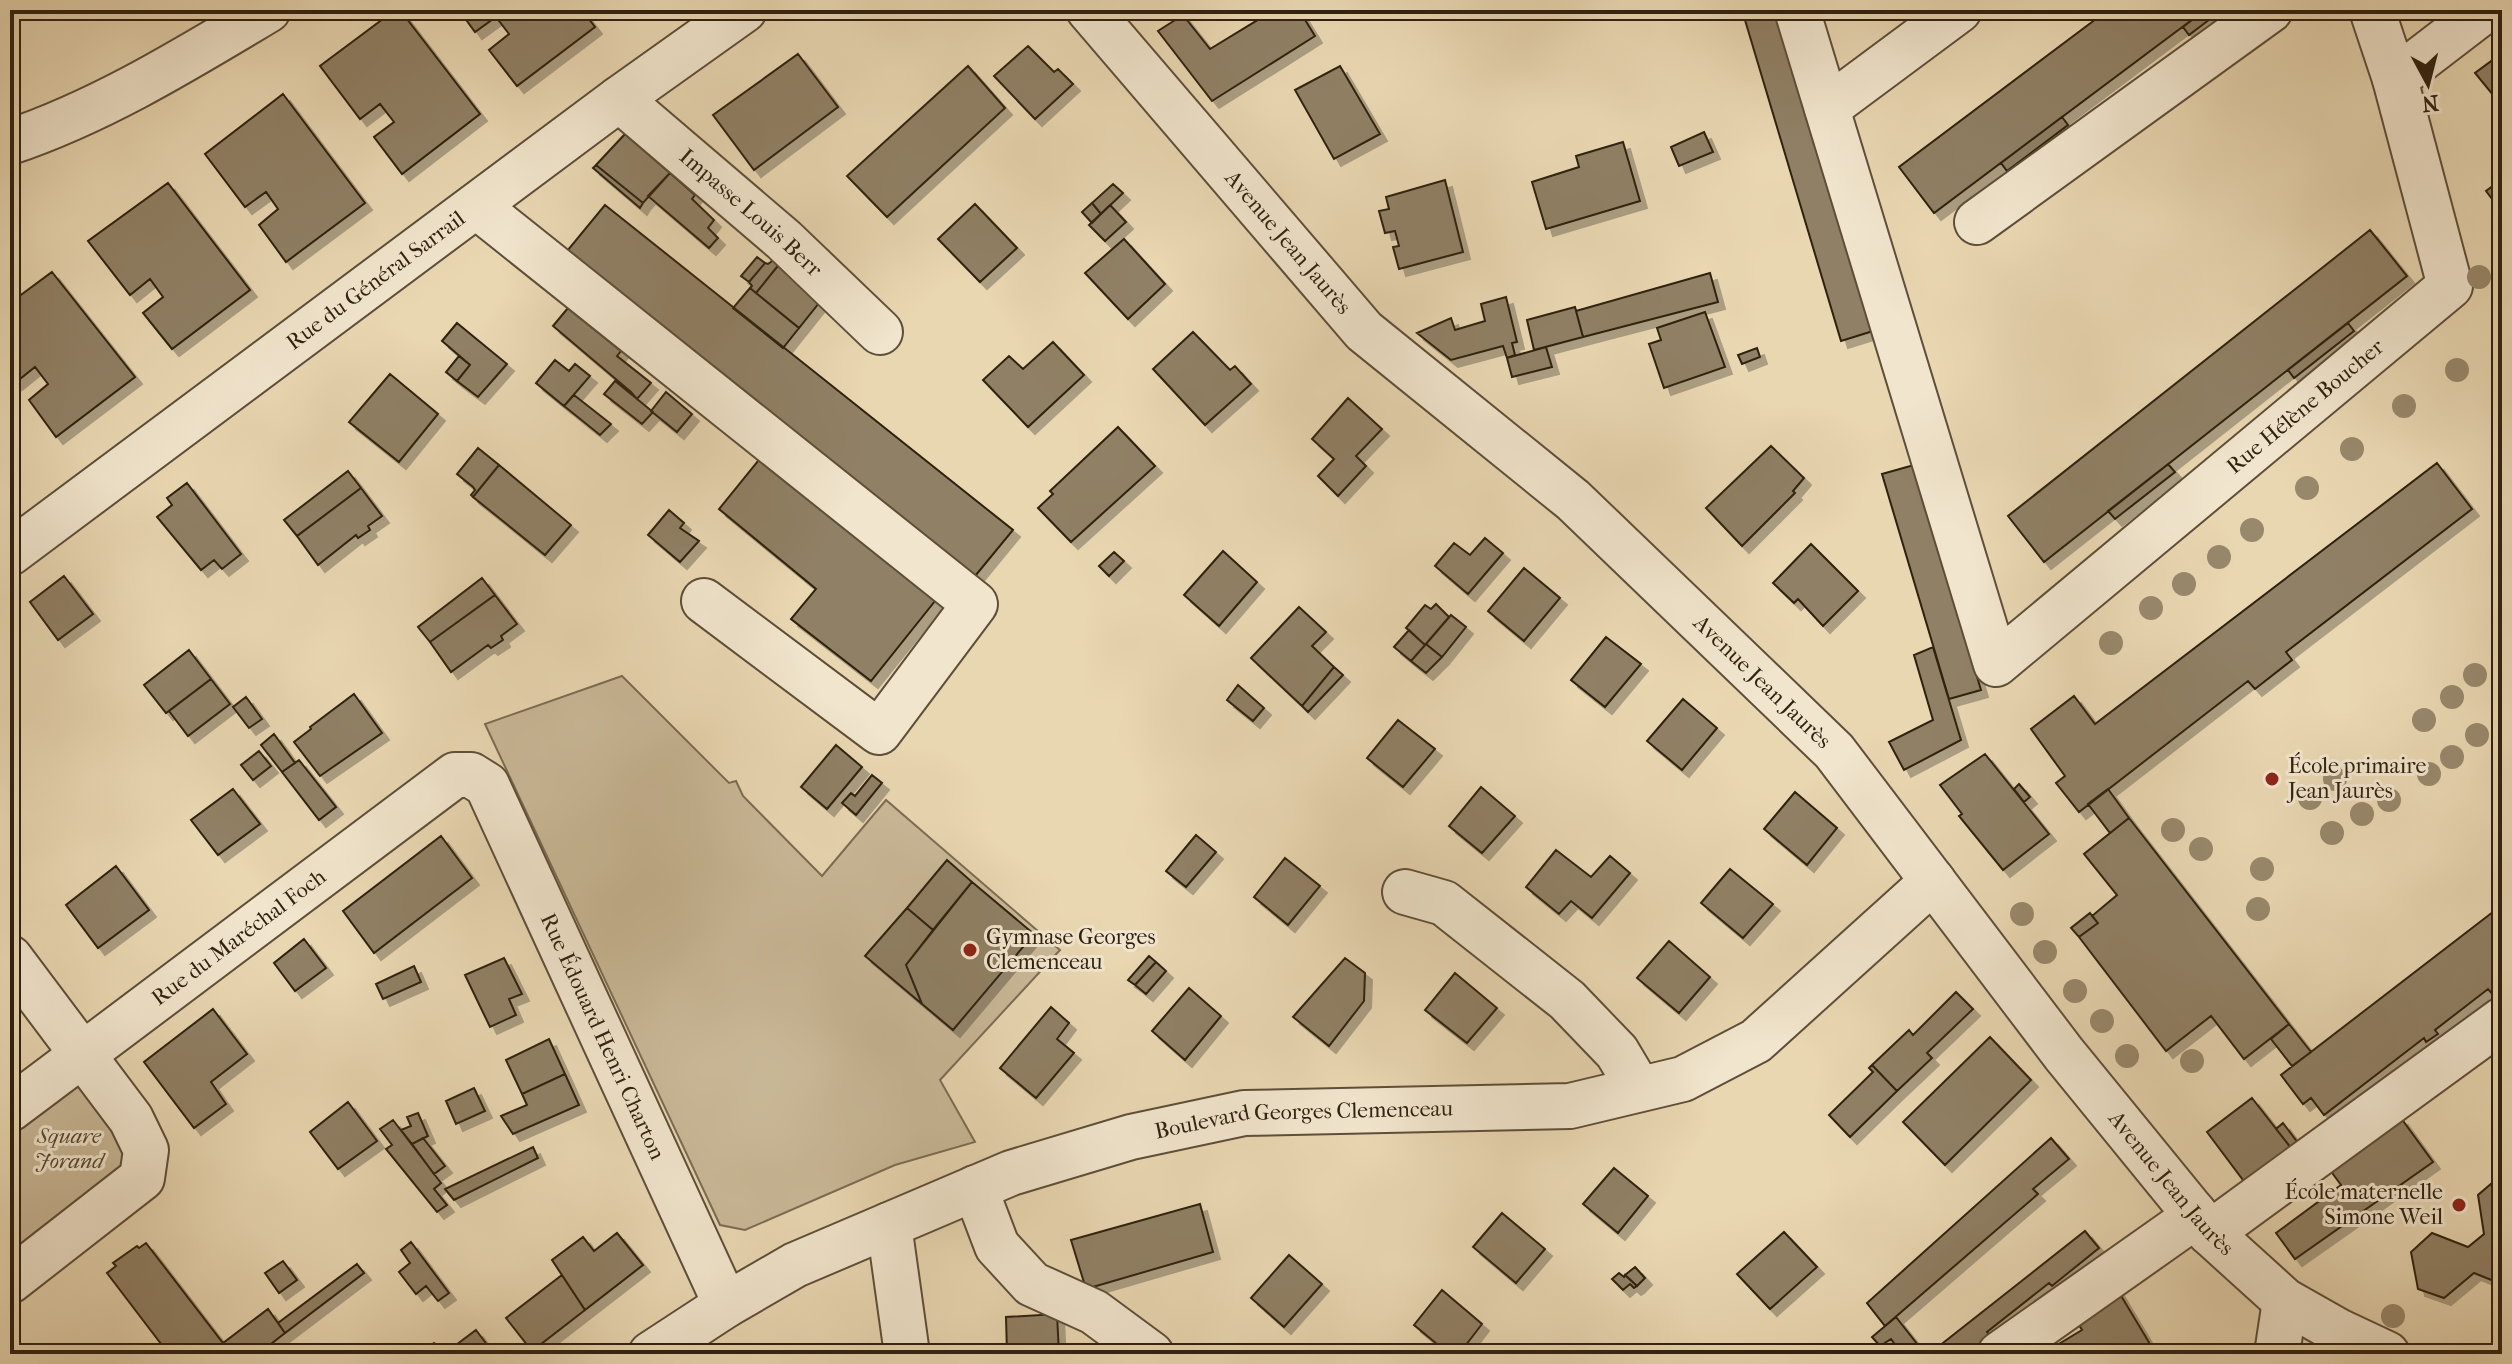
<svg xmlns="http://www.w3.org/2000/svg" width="2512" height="1364" viewBox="0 0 2512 1364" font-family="'IM FELL French Canon',serif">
	<defs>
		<filter id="shadow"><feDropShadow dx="7" dy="7" stdDeviation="0" flood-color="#0004"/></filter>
	</defs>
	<rect width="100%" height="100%" fill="#e9d7b2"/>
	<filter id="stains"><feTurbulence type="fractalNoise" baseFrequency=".0025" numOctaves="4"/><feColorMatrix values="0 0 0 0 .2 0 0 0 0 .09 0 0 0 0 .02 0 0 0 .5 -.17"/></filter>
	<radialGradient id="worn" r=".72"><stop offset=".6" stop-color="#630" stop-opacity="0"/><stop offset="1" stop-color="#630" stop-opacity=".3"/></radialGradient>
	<path fill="#c9b897" stroke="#7c6c54" stroke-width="2" d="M622,676L729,783L736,781L743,796L822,876L886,800L1060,950L940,1080L975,1142L895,1165L745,1230L720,1225L485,724Z
		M73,1085L97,1093L129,1164L10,1257V1127Z"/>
	<path fill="#908065" stroke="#2f2111" stroke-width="2" filter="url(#shadow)" d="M395,10H400L480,114L402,174L374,137L394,122L380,104L360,119L320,66Z
		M459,10H582L595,27L517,86L489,50L509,34L496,17L475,32Z
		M1274,10H1299L1315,36L1212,101L1158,31L1183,15L1210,49Z
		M1742,10H1777L1873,331L1841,341Z
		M2108,10H2205L1934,213L1899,167Z
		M2205,10H2222L2189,35L2183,27Z
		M1028,46L1054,72L1058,69L1073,84L1035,119L994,76Z
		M2502,53V106L2475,73Z
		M798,54L838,107L754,170L713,115Z
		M968,66L1005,108L887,217L847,176Z
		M1340,66L1380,134L1334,159L1295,90Z
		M283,94L365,203L286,262L259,225L278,209L266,192L245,207L205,154Z
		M2062,117L2068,125L2007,171L2001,163Z
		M1704,132L1713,152L1679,166L1671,147Z
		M625,134L670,173L643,203L596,165Z
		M1623,142L1640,201L1546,229L1532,182L1579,167L1576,156Z
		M596,165L643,203L640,208L593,168Z
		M670,173L695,195L692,199L714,220L708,228L718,238L709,248L648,196Z
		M2502,179V212L2486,191Z
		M1445,180L1463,252L1399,269L1393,247L1399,246L1395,231L1385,233L1379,211L1389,209L1386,197Z
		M168,183L250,290L172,349L143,313L163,297L150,279L130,295L88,241Z
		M1113,184L1123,193L1101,214L1092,203Z
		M1092,203L1101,214L1092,223L1082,212Z
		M975,204L1017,248L980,282L938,239Z
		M605,205L1013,530L971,581L563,256Z
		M1110,205L1126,222L1105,241L1089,225Z
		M2370,230L2407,276L2044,562L2008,516Z
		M1124,239L1165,284L1128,319L1085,273Z
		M757,257L765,263L749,282L741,276Z
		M776,258L781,262L756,293L750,288L752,286L749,282L765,263L768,264Z
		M781,262L823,298L799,328L756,293Z
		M52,272L135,377L56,437L29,400L48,384L35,367L15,383L10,377V303Z
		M1710,273L1718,302L1583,337L1576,311Z
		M750,288L799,328L783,348L733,308Z
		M1506,297L1517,342L1512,343L1515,355L1507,358L1503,346L1451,360L1417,333L1451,318L1455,330L1485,321L1481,304Z
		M1575,307L1583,337L1534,350L1527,320Z
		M568,308L621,351L617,356L651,383L637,399L631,392L553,326Z
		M1705,312L1725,367L1664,388L1649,344L1661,340L1657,328Z
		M457,323L507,364L478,397L457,381L470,365L442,341Z
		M2348,323L2354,331L2294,378L2288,370Z
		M1193,332L1230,370L1235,366L1251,384L1205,425L1153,369Z
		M1053,342L1084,375L1028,427L983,380L1009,356L1023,369Z
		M1546,347L1552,367L1512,377L1507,358Z
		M1757,348L1760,357L1742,364L1738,355Z
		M459,356L470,365L457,381L446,372Z
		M555,360L569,371L575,364L590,376L564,406L536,383Z
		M390,374L438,414L399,462L349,422Z
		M615,381L653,412L642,424L604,394Z
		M666,392L692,414L677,432L651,411Z
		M574,395L611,424L600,435L564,406Z
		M1348,398L1382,429L1356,456L1366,466L1338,496L1318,476L1334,459L1312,439Z
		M1118,427L1155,466L1071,542L1038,508L1053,494L1050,491Z
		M1771,446L1804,478L1793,491L1795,493L1742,546L1706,508Z
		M478,448L499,465L473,497L471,495L475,490L473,487L457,474Z
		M767,450L939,596L871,681L791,619L816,589L719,509Z
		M2437,463L2472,509L2286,652L2292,660L2255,689L2248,681L2079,812L2056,783L2065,776L2031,729L2074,696L2095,724Z
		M2168,464L2175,472L2115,519L2108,511Z
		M499,465L571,525L545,555L473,497Z
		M1914,465L1981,690L1949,699L1882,474Z
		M348,471L361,488L297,536L284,520Z
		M187,483L241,554L222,569L214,560L201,570L157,517L172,505L167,498Z
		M361,488L382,516L368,526L370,530L358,538L356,535L318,565L297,536Z
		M669,510L684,523L680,528L699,541L680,562L648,535Z
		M1485,538L1503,553L1468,594L1435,566L1454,543L1470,555Z
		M1811,544L1858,591L1823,626L1798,599L1794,603L1773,583Z
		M1223,551L1257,582L1219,626L1184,595Z
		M1114,552L1124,561L1109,576L1099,566Z
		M1524,568L1560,598L1524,641L1488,611Z
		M64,576L93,614L58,640L30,602Z
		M482,578L495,595L430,642L418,627Z
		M495,595L517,624L501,636L503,640L491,648L488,645L451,672L430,642Z
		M1436,604L1449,617L1425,645L1406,628L1425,605L1431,609Z
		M1299,607L1326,632L1312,646L1334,667L1302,706L1251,658Z
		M1451,615L1466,627L1442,657L1426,644Z
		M1409,630L1425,645L1411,661L1394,647Z
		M1606,637L1641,664L1605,707L1571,680Z
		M1426,644L1442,657L1426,673L1411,661Z
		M1933,647L1961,740L1904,770L1889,742L1933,720L1914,655Z
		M189,650L211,679L166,713L144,685Z
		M1334,667L1343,675L1308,712L1302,706Z
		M211,679L230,704L188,736L169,711Z
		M1238,685L1264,708L1253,721L1227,700Z
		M354,694L382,733L320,776L294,742L311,729L310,727Z
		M246,697L262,719L249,728L233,707Z
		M1683,699L1717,728L1682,770L1647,741Z
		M1398,720L1435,749L1403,787L1367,758Z
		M274,734L295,763L282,772L261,745Z
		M836,745L862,767L827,809L801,787Z
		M259,751L271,766L253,780L241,765Z
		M1985,754L2049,834L2003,870L1959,816L1962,814L1940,785Z
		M299,760L336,807L319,820L282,772Z
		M872,775L882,783L856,815L842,803L851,793L855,796Z
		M2019,784L2030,797L2024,802L2014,789Z
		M1481,787L1515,816L1482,853L1449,826Z
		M233,789L260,824L218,855L191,820Z
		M2108,789L2129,818L2110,833L2088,804Z
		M1795,792L1837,828L1807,865L1764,829Z
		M2129,818L2289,1024L2244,1059L2211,1016L2166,1051L2079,937L2098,923L2092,916L2117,895L2084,854Z
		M1196,835L1216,852L1186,887L1166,871Z
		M441,836L472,878L374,953L343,911Z
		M1556,850L1591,877L1610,856L1630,873L1592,918L1571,901L1559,914L1526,887Z
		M1285,858L1320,886L1288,925L1254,897Z
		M947,860L972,882L933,930L907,908Z
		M116,866L149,910L98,948L66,905Z
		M1730,869L1773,904L1743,938L1701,903Z
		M972,882L1034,934L953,1030L922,1004L906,965Z
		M2502,905V992L2495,997L2488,989L2435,1030L2438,1034L2426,1042L2424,1038L2324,1115L2311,1098L2303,1104L2281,1075Z
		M907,908L933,930L906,965L922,1004L865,956Z
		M2090,913L2098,923L2079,937L2071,928Z
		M304,939L326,968L295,991L274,963Z
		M1669,941L1710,977L1679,1013L1637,978Z
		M1149,956L1156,962L1135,985L1128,980Z
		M504,958L522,994L509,999L516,1015L490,1027L465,975Z
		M1345,958L1365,973L1364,1001L1329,1046L1293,1017Z
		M1156,962L1166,971L1146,994L1135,985Z
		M414,966L421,982L383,999L376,984Z
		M1455,973L1497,1008L1467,1043L1425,1010Z
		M1189,988L1221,1016L1185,1060L1152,1031Z
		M1956,992L1973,1009L1927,1053L1932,1058L1897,1091L1872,1065L1909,1030L1913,1035Z
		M1051,1007L1069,1023L1057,1039L1074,1053L1036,1098L1000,1068Z
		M213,1009L247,1054L211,1082L226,1104L194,1128L144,1062Z
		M2289,1024L2311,1052L2292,1066L2271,1039Z
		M1990,1037L2031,1080L1945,1165L1903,1122Z
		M549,1039L565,1074L522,1094L506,1060Z
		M1872,1065L1897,1091L1850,1137L1829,1115L1873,1072L1869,1068Z
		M565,1074L579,1105L513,1134L501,1116L527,1105L522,1094Z
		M474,1088L485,1111L456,1124L446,1101Z
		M2252,1098L2295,1153L2249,1188L2207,1132Z
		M348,1102L377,1141L338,1169L310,1132Z
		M418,1113L428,1136L412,1144L401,1130L411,1126L407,1117Z
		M2401,1118L2433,1162L2295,1259L2276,1233L2341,1185L2330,1170Z
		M393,1120L441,1183L434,1189L447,1205L437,1212L386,1149L392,1145L380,1129Z
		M2283,1123L2301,1147L2295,1153L2276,1129Z
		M423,1138L445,1166L434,1174L412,1144Z
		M2051,1138L2069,1159L2033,1189L2038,1194L1885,1326L1867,1303Z
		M533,1147L538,1158L454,1200L445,1189Z
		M2502,1149V1320L2494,1281L2474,1273L2444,1298L2418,1289L2411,1252L2432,1233L2468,1247L2484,1234L2478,1195L2499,1177L2495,1155Z
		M1614,1168L1648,1196L1618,1233L1583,1204Z
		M1200,1204L1213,1252L1086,1289L1071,1240Z
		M1502,1213L1545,1249L1516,1283L1473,1247Z
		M2085,1231L2099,1248L2052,1286L2049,1283L1987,1332L1993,1339L1972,1354H1929Z
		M1784,1232L1817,1267L1770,1309L1737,1274Z
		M617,1233L643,1265L585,1310L552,1260L583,1237L594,1251Z
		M411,1242L449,1293L438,1301L426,1286L416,1294L399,1272L410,1263L401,1250Z
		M146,1243L223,1343L268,1309L285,1333L258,1354L168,1353L107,1273L116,1266L113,1263L137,1246L139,1248Z
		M1289,1255L1322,1284L1284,1327L1251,1298Z
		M283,1261L297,1280L279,1293L265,1273Z
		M357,1264L364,1273L285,1333L278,1323Z
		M1635,1267L1645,1278L1637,1286L1625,1275Z
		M1619,1273L1624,1277L1625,1275L1637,1286L1634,1288L1630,1284L1623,1290L1612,1279Z
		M562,1275L585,1310L532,1351L506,1318Z
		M2117,1289L2156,1354H2042L2082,1330L2073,1315Z
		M1442,1290L1482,1324L1459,1354H1449L1414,1325Z
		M1057,1314L1059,1354H1007L1006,1317Z
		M1896,1317L1925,1354H1902L1891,1339L1880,1346L1872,1337Z
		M476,1330L494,1354H444Z
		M434,1343L444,1354H418Z"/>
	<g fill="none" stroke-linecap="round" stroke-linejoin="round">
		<defs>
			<g id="minor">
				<path id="s1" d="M1089,10L1364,331L1573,500L1834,751L2064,1054L2210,1233L2285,1301L2338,1331L2387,1354"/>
				<path id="s2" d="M1797,10L1996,664L2450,286L2395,79L2372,10"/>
				<path d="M2395,79L2485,10"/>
				<path id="s3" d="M619,99L784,240L880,332"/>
				<path d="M1827,108L1959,10"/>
				<path d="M10,142C102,111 186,59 268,10"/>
				<path d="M479,205L489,216L975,604L879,732L704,601"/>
				<path d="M1977,222L2270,10"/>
				<path id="s4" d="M10,553L619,99L744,10"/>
				<path d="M1405,892L1444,903L1567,1000L1617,1052L1639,1089"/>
				<path d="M10,958L131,1119L146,1150L142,1178L10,1281"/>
				<path id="s5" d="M10,1109L455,775H471L487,785L726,1305"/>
				<path d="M975,1188L997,1246L1032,1284L1094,1312L1151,1354"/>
				<path d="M889,1225L907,1354"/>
				<path d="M2210,1233L2502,1020"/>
				<path id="s6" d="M651,1354L726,1305L795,1265L1011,1173L1131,1137L1244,1113L1570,1106L1683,1079L1756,1041L1933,881"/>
				<path d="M2000,1354L2180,1227L2194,1213"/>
				<path d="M2277,1354L2285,1301"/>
			</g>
		</defs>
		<use href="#minor" stroke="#5e4e39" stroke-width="48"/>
		<use href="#minor" stroke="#f1e5cd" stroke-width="44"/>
	</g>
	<g fill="#98886c">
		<circle cx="2479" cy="277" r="12"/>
		<circle cx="2457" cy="370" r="12"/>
		<circle cx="2404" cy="406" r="12"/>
		<circle cx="2352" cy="449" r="12"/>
		<circle cx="2307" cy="488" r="12"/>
		<circle cx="2252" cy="530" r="12"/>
		<circle cx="2219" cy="557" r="12"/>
		<circle cx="2184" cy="584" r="12"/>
		<circle cx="2151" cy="608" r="12"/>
		<circle cx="2111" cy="643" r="12"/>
		<circle cx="2475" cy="675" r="12"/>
		<circle cx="2452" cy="697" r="12"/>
		<circle cx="2424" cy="720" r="12"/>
		<circle cx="2477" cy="735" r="12"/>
		<circle cx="2452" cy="757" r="12"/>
		<circle cx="2429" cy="774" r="12"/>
		<circle cx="2335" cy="779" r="12"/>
		<circle cx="2310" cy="798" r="12"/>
		<circle cx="2389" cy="800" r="12"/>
		<circle cx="2362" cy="814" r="12"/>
		<circle cx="2173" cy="830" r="12"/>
		<circle cx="2332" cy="833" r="12"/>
		<circle cx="2201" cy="849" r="12"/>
		<circle cx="2262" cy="869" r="12"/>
		<circle cx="2258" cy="909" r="12"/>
		<circle cx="2022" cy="914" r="12"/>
		<circle cx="2045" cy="952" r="12"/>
		<circle cx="2075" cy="991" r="12"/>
		<circle cx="2102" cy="1021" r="12"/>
		<circle cx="2127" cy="1056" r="12"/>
		<circle cx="2192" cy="1061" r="12"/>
		<circle cx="2393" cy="1316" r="12"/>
	</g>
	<g fill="#8f2418" stroke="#f1e5cd" stroke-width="3">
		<circle cx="2272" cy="779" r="8"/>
		<circle cx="970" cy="950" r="8"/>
		<circle cx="2459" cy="1205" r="8"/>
	</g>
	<g text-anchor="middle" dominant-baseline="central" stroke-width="6" stroke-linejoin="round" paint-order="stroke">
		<g font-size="22" fill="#2f2111" stroke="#f1e5cd">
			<text stroke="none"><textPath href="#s3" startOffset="174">Impasse Louis Berr</textPath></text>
			<text stroke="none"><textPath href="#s1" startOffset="306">Avenue Jean Jaurès</textPath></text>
			<text stroke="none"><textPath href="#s4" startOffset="456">Rue du Général Sarrail</textPath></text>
			<text stroke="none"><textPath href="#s2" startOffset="1086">Rue Hélène Boucher</textPath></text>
			<text stroke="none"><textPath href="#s1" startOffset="954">Avenue Jean Jaurès</textPath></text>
			<text stroke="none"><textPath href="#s5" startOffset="286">Rue du Maréchal Foch</textPath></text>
			<text stroke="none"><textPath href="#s5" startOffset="868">Rue Édouard Henri Charton</textPath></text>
			<text stroke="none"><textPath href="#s6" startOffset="704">Boulevard Georges Clemenceau</textPath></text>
			<text stroke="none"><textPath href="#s1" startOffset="1602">Avenue Jean Jaurès</textPath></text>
		</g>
		<g font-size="22" fill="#2f2111" stroke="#f1e5cd" text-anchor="start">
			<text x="2288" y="766">École primaire<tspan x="2288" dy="25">Jean Jaurès</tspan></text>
			<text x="986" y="937">Gymnase Georges<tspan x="986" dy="25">Clemenceau</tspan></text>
			<text x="2443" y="1192" text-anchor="end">École maternelle<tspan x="2443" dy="25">Simone Weil</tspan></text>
		</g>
		<g font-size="22" font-style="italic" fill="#564732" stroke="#f1e5cd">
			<text x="69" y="1136">Square<tspan x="69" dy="25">Jorand</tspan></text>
		</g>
	</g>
	<rect width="2512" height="1364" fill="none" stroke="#e9d7b2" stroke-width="40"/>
	<rect x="12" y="12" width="2488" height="1340" fill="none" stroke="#2f2111" stroke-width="4"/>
	<rect x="20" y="20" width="2472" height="1324" fill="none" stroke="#2f2111" stroke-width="2"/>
	<g transform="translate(2428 84) rotate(173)" stroke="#f1e5cd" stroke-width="6" paint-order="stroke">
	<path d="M0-6L14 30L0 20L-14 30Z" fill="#2f2111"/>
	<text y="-12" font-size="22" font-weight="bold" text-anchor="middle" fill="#2f2111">N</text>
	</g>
	<rect width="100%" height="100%" filter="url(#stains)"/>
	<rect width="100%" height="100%" fill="url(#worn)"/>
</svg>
